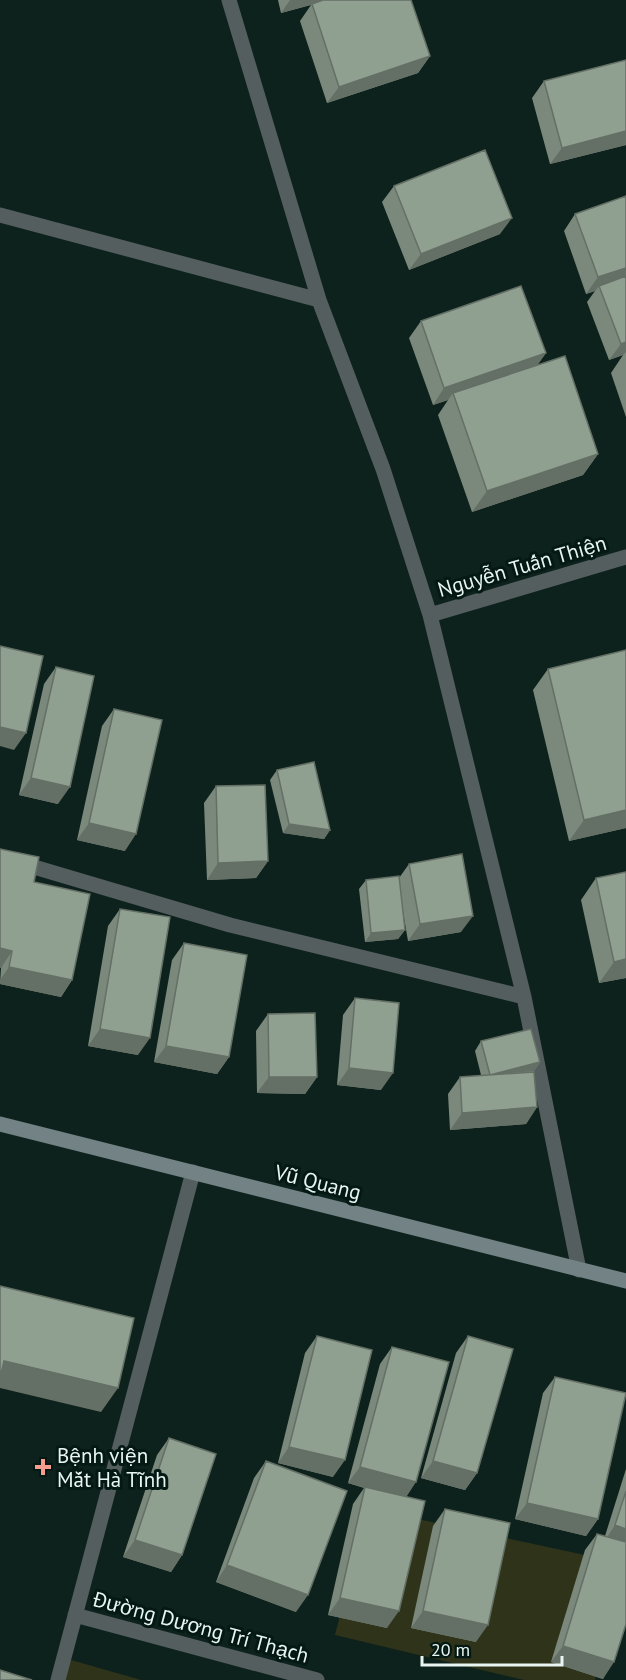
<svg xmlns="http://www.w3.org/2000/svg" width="626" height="1680" viewBox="0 0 626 1680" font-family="'PT Sans',sans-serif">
	<rect width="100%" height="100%" fill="#0e221d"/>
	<path fill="#2e3319" d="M367,1508L622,1563L595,1680H524L335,1635Z
		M64,1658L141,1680H57Z"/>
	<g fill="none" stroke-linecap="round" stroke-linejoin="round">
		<path stroke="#545e5f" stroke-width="15" d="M229,0L319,300L383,469L430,615L524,997L579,1270
			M0,215L319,300
			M430,615L626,557
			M0,857L230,925L524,997
			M75,1615L317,1680
			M58,1680L193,1172"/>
		<path stroke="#728285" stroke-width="15" d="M0,1124L626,1281"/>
	</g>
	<path fill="#7b897c" d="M278,0H411L430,56L418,73L327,103L300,21L311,5L281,13Z
		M626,60V145L550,164L532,98L544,81Z
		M394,186L500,234L409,270L382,202Z
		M626,196V417L611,373L623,355L609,360L587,302L595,291L586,294L564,231L575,214Z
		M421,321L546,353L537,365L598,454L583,475L472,512L438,415L448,400L433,405L409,338Z
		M626,650V828L569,841L533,690L548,669Z
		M56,667L58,804L19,795L44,684Z
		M114,709L125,851L77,840L102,726Z
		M277,770L330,830L324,839L283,833L270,780Z
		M216,786L268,861L256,878L207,880L204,803Z
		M409,864L461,932L408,941L402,906L405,930L398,939L365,942L359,889L366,880L399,878Z
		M626,872V978L599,983L581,900L596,878Z
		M34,882L72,980L61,997L0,984L1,968Z
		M120,909L138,1055L88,1046L108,926Z
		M184,943L229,1057L217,1074L154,1062L172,960Z
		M355,998L381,1090L337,1085L343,1015Z
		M268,1014L317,1077L305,1094L257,1093L256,1031Z
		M481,1041L540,1062L534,1071L537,1107L526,1124L450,1130L448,1094L460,1077L481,1075L475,1051Z
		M317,1336L333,1477L278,1463L305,1353Z
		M468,1336L477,1473L465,1490L421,1478L456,1353Z
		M392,1347L406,1497L387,1628L328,1615L353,1504L364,1488L348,1483L380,1364Z
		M555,1377L598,1519L586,1536L515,1519L543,1393Z
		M169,1438L182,1555L171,1572L123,1557L157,1455Z
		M266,1461L296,1612L216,1582L254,1478Z
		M626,1469V1624L603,1679L551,1662L585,1550L597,1534L605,1536Z
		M445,1509L476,1642L411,1628L433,1526Z"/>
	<path fill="#646f65" d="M290,0H328L281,13Z
		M430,56L418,73L327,103L339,87Z
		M626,131V145L550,164L562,148Z
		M512,218L500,234L409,270L421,254Z
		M626,268V280L599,286L595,291L586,294L598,277Z
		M626,342V352L623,355L609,360L621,344Z
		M546,353L534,370L453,393L448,400L433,405L444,388Z
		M598,454L583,475L472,512L487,491Z
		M0,727L26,733L14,750L0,746Z
		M31,778L70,787L58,804L19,795Z
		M626,810V828L569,841L584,820Z
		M89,823L136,834L125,851L77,840Z
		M289,824L330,830L324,839L283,833Z
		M268,861L256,878L207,880L218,863Z
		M473,916L461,932L408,941L420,924Z
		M405,930L398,939L365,942L371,933Z
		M0,948L12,951L1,968H0Z
		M626,959V978L599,983L614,962Z
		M9,967L72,980L61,997L0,984V980Z
		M100,1029L150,1038L138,1055L88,1046Z
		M166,1046L229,1057L217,1074L154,1062Z
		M540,1062L534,1071L490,1075Z
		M349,1068L393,1073L381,1090L337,1085Z
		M269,1077H317L305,1094L257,1093Z
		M537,1107L526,1124L450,1130L462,1113Z
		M4,1361L118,1388L101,1412L0,1388V1367Z
		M289,1447L345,1460L333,1477L278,1463Z
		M433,1461L477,1473L465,1490L421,1478Z
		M360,1467L416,1482L405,1499L348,1483Z
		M527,1503L598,1519L586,1536L515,1519Z
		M615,1525L626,1529V1549L604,1542Z
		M135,1540L182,1555L171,1572L123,1557Z
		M227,1565L308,1595L296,1612L216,1582Z
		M340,1598L399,1611L387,1628L328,1615Z
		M423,1611L488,1625L476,1642L411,1628Z
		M563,1646L614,1662L603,1679L551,1662Z"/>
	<path fill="#8f9f90" stroke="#646f65" stroke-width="1.5" d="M323,0H411L430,56L339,87L312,4Z
		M626,60V131L562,148L544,81Z
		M485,150L512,218L421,254L394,186Z
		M626,196V268L598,277L575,214Z
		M626,276V342L621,344L599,286Z
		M521,286L546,353L444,388L421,321Z
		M565,356L598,454L487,491L453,393Z
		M0,646L43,656L26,733L0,727Z
		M626,650V810L584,820L548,669Z
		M56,667L94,676L70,787L31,778Z
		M114,709L162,720L136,834L89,823Z
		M314,762L330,830L289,824L277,770Z
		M265,785L268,861L218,863L216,786Z
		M0,849L39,857L34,882L90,894L72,980L9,967L12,951L0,948Z
		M462,854L473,916L420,924L409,864Z
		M626,872V959L614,962L596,878Z
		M399,876L405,930L371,933L366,880Z
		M120,909L170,917L150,1038L100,1029Z
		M184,943L247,955L229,1057L166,1046Z
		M355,998L399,1003L393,1073L349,1068Z
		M315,1013L317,1077H269L268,1014Z
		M531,1029L540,1062L490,1075L481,1041Z
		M534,1072L537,1107L462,1113L460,1077Z
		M0,1286L134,1318L118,1388L4,1361L0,1378Z
		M317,1336L372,1350L345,1460L289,1447Z
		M468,1336L513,1349L477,1473L433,1461Z
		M392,1347L449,1362L416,1482L360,1467Z
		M555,1377L626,1393L598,1519L527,1503Z
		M169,1438L216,1454L182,1555L135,1540Z
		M266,1461L347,1491L308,1595L227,1565Z
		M365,1487L425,1501L399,1611L340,1598Z
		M626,1491V1529L615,1525Z
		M445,1509L510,1523L488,1625L423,1611Z
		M597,1534L626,1542V1624L614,1662L563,1646Z
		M0,1670L32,1680H0Z"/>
	<path fill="#f59d8f" stroke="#051914" stroke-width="2" d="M40 1458h6v6h6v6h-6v6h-6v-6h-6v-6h6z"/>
	<g text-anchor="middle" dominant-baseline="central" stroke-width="6" stroke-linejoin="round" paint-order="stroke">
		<g font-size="21" fill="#e9f5f2" stroke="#051914">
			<text transform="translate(522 566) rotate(-16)">Nguyễn Tuấn Thiện</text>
			<text transform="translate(318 1182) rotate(14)">Vũ Quang</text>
			<text transform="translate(201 1627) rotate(15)">Đường Dương Trí Thạch</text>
		</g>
		<g font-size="21" fill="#e9f5f2" stroke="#051914" text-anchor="start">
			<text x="57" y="1455">Bệnh viện<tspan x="57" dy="24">Mắt Hà Tĩnh</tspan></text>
		</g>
	</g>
	<path d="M422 1656v9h140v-9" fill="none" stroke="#e9f5f2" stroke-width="3"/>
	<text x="431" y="1656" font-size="18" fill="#e9f5f2" stroke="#051914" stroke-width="4.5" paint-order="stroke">20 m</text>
</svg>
